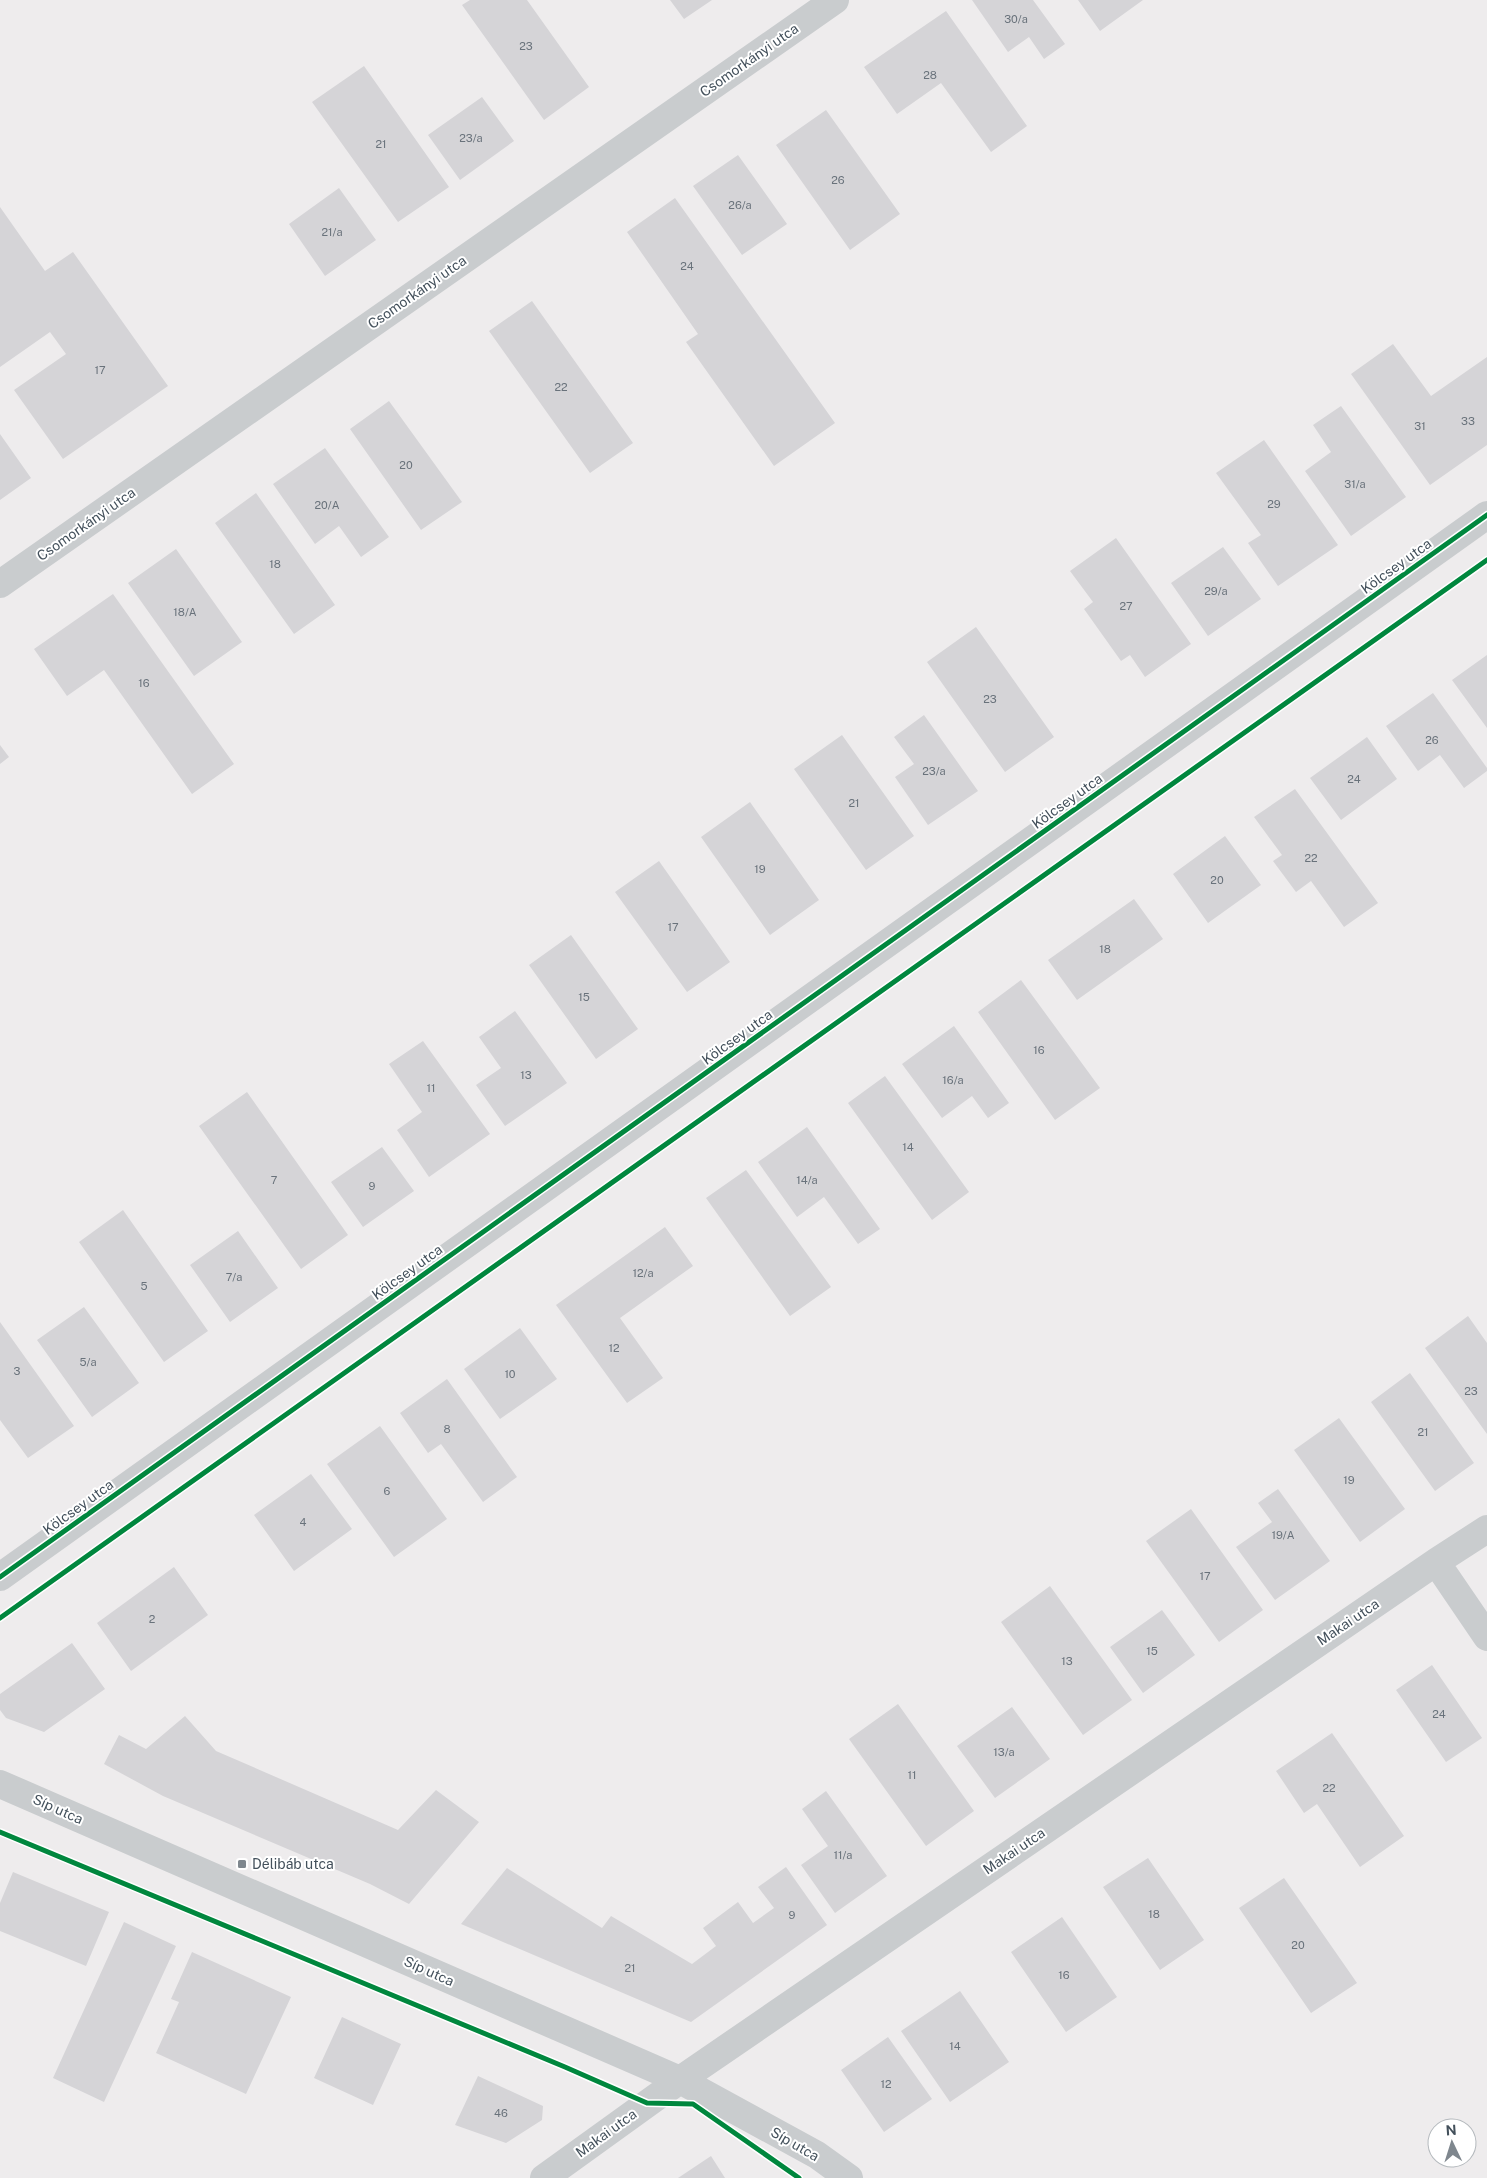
<svg xmlns="http://www.w3.org/2000/svg" width="1487" height="2178" viewBox="0 0 1487 2178" font-family="'Public Sans',sans-serif">
	<rect width="100%" height="100%" fill="#eeeced"/>
	<path fill="#d5d4d7" d="M470,0H527L589,87L544,120L462,5Z
		M670,0H712L684,19Z
		M972,0H1033L1065,44L1044,59L1029,37L1008,52Z
		M1078,0H1143L1100,31Z
		M946,11L1027,126L991,152L941,83L897,114L864,67Z
		M364,66L449,187L398,222L312,102Z
		M482,97L514,141L460,180L428,135Z
		M826,110L900,214L850,250L776,145Z
		M738,155L787,224L742,255L693,186Z
		M339,188L376,240L325,276L289,224Z
		M675,198L835,423L774,466L686,342L698,334L627,232Z
		M0,207L45,271L73,252L168,386L63,459L14,390L66,354L50,332L0,367Z
		M532,301L633,443L590,473L489,331Z
		M1393,344L1431,396L1487,357V445L1430,485L1351,374Z
		M389,401L462,502L421,530L350,429Z
		M1341,406L1406,497L1351,536L1305,471L1331,452L1313,425Z
		M0,434L31,478L0,500Z
		M1264,440L1338,545L1278,586L1248,543L1261,535L1216,473Z
		M325,448L389,537L361,557L339,526L315,544L273,484Z
		M256,493L335,605L294,634L215,523Z
		M1116,538L1191,644L1145,677L1130,655L1121,661L1084,609L1093,602L1070,571Z
		M1223,547L1261,599L1208,636L1171,583Z
		M176,549L242,642L194,676L128,583Z
		M113,594L234,764L192,794L104,670L67,696L34,649Z
		M976,627L1054,737L1005,772L927,662Z
		M1487,655V728L1452,680Z
		M1433,693L1487,768V771L1464,788L1440,755L1418,771L1386,726Z
		M924,715L978,791L928,825L895,777L914,764L894,737Z
		M842,735L914,836L866,870L794,769Z
		M1367,737L1397,779L1341,820L1310,778Z
		M0,745L9,757L0,764Z
		M1295,789L1378,903L1344,927L1311,881L1296,892L1273,861L1282,855L1254,817Z
		M750,802L819,900L770,935L701,837Z
		M1225,836L1261,885L1208,923L1173,874Z
		M659,861L730,962L687,992L615,892Z
		M1134,899L1163,939L1077,1000L1048,960Z
		M571,935L638,1029L596,1059L529,965Z
		M1021,980L1100,1088L1055,1120L978,1012Z
		M515,1011L567,1083L505,1126L476,1085L501,1068L479,1037Z
		M954,1026L1009,1103L988,1118L972,1096L942,1118L902,1064Z
		M423,1041L490,1134L429,1177L397,1130L422,1112L389,1064Z
		M885,1076L969,1192L932,1220L848,1103Z
		M247,1092L348,1235L301,1269L199,1126Z
		M807,1127L880,1229L858,1244L824,1197L797,1217L758,1162Z
		M382,1147L414,1191L363,1227L331,1182Z
		M746,1170L831,1287L790,1316L706,1198Z
		M123,1210L208,1331L164,1362L79,1242Z
		M665,1227L693,1266L620,1318L663,1378L627,1403L556,1305Z
		M238,1231L278,1288L230,1322L190,1265Z
		M84,1307L139,1383L92,1417L37,1340Z
		M1468,1316L1487,1343V1434L1425,1348Z
		M0,1322L74,1426L28,1458L0,1420Z
		M520,1328L557,1379L500,1419L464,1369Z
		M1410,1373L1474,1463L1435,1491L1371,1402Z
		M447,1379L517,1477L483,1502L441,1444L428,1453L400,1413Z
		M1339,1418L1405,1509L1360,1542L1294,1450Z
		M380,1426L447,1519L394,1557L327,1464Z
		M311,1474L352,1529L294,1571L254,1515Z
		M1278,1489L1330,1561L1275,1600L1236,1547L1272,1522L1258,1503Z
		M1191,1509L1263,1610L1219,1642L1146,1541Z
		M174,1567L208,1615L131,1671L97,1623Z
		M1050,1586L1132,1700L1083,1735L1001,1622Z
		M1162,1610L1195,1655L1143,1693L1110,1647Z
		M72,1643L105,1689L44,1732L6,1718L0,1710V1694Z
		M1432,1665L1482,1738L1446,1762L1396,1690Z
		M898,1704L974,1811L926,1846L849,1739Z
		M1012,1707L1050,1759L995,1798L957,1746Z
		M185,1716L216,1751L398,1830L436,1790L479,1822L409,1904L370,1884L163,1796L104,1764L119,1735L146,1749Z
		M1332,1733L1404,1836L1360,1867L1317,1804L1304,1813L1276,1771Z
		M826,1791L887,1876L835,1913L801,1865L828,1846L802,1809Z
		M1148,1858L1204,1940L1160,1970L1103,1887Z
		M786,1867L827,1925L691,2022L461,1924L507,1868L602,1928L611,1916L692,1964L716,1946L703,1928L738,1902L753,1923L774,1908L758,1887Z
		M13,1872L109,1912L86,1966L0,1931V1903Z
		M1284,1878L1357,1983L1311,2013L1239,1908Z
		M1062,1917L1117,1997L1066,2032L1011,1952Z
		M124,1922L176,1946L104,2102L53,2078Z
		M192,1952L291,1997L246,2094L156,2053L179,2002L171,1999Z
		M960,1991L1009,2062L950,2102L901,2031Z
		M342,2017L401,2044L373,2105L314,2078Z
		M888,2037L932,2099L884,2132L841,2070Z
		M478,2076L543,2106L542,2120L506,2143L455,2125Z
		M711,2156L725,2178H678Z"/>
	<g fill="none" stroke-linecap="round" stroke-linejoin="round">
		<path stroke="#c9ccce" stroke-width="28" d="M0,584L835,0
			M1436,1562L1487,1637
			M0,1577L1487,515
			M0,1784L680,2080L817,2155L849,2178
			M544,2178L680,2080L1436,1562L1487,1529"/>
		<defs>
			<path id="cycleway" d="M0,1577L1487,515
				M0,1618L1487,560
				M0,1832L565,2067L647,2103L693,2104L799,2178"/>
		</defs>
		<use href="#cycleway" stroke="#fff" stroke-width="8"/>
		<use href="#cycleway" stroke="#00873e" stroke-width="5"/>
	</g>
	<rect fill="#7f878e" stroke="#fff" stroke-width="2" x="237" y="1859" width="10" height="10" rx="2.5"/>
	<g text-anchor="middle" dominant-baseline="central" stroke-width="4" stroke-linejoin="round" paint-order="stroke">
		<g font-size="11" fill="#69727b">
			<text x="1016" y="19">30/a</text>
			<text x="526" y="46">23</text>
			<text x="930" y="75">28</text>
			<text x="471" y="138">23/a</text>
			<text x="381" y="144">21</text>
			<text x="838" y="180">26</text>
			<text x="740" y="205">26/a</text>
			<text x="332" y="232">21/a</text>
			<text x="687" y="266">24</text>
			<text x="100" y="370">17</text>
			<text x="561" y="387">22</text>
			<text x="1468" y="421">33</text>
			<text x="1420" y="426">31</text>
			<text x="406" y="465">20</text>
			<text x="1355" y="484">31/a</text>
			<text x="1274" y="504">29</text>
			<text x="327" y="505">20/A</text>
			<text x="275" y="564">18</text>
			<text x="1216" y="591">29/a</text>
			<text x="1126" y="606">27</text>
			<text x="185" y="612">18/A</text>
			<text x="144" y="683">16</text>
			<text x="990" y="699">23</text>
			<text x="1432" y="740">26</text>
			<text x="934" y="771">23/a</text>
			<text x="1354" y="779">24</text>
			<text x="854" y="803">21</text>
			<text x="1311" y="858">22</text>
			<text x="760" y="869">19</text>
			<text x="1217" y="880">20</text>
			<text x="673" y="927">17</text>
			<text x="1105" y="949">18</text>
			<text x="584" y="997">15</text>
			<text x="1039" y="1050">16</text>
			<text x="526" y="1075">13</text>
			<text x="953" y="1080">16/a</text>
			<text x="431" y="1088">11</text>
			<text x="908" y="1147">14</text>
			<text x="274" y="1180">7</text>
			<text x="807" y="1180">14/a</text>
			<text x="372" y="1186">9</text>
			<text x="643" y="1273">12/a</text>
			<text x="234" y="1277">7/a</text>
			<text x="144" y="1286">5</text>
			<text x="614" y="1348">12</text>
			<text x="88" y="1362">5/a</text>
			<text x="17" y="1371">3</text>
			<text x="510" y="1374">10</text>
			<text x="1471" y="1391">23</text>
			<text x="447" y="1429">8</text>
			<text x="1423" y="1432">21</text>
			<text x="1349" y="1480">19</text>
			<text x="387" y="1491">6</text>
			<text x="303" y="1522">4</text>
			<text x="1283" y="1535">19/A</text>
			<text x="1205" y="1576">17</text>
			<text x="152" y="1619">2</text>
			<text x="1152" y="1651">15</text>
			<text x="1067" y="1661">13</text>
			<text x="1439" y="1714">24</text>
			<text x="1004" y="1752">13/a</text>
			<text x="912" y="1775">11</text>
			<text x="1329" y="1788">22</text>
			<text x="843" y="1855">11/a</text>
			<text x="1154" y="1914">18</text>
			<text x="792" y="1915">9</text>
			<text x="1298" y="1945">20</text>
			<text x="630" y="1968">21</text>
			<text x="1064" y="1975">16</text>
			<text x="955" y="2046">14</text>
			<text x="886" y="2084">12</text>
			<text x="501" y="2113">46</text>
		</g>
		<g font-size="14" fill="#43505b" stroke="#fff">
			<text transform="translate(749 60) rotate(-35)">Csomorkányi utca</text>
			<text transform="translate(417 292) rotate(-35)">Csomorkányi utca</text>
			<text transform="translate(86 524) rotate(-35)">Csomorkányi utca</text>
			<text transform="translate(1396 566) rotate(-36)">Kölcsey utca</text>
			<text transform="translate(1067 801) rotate(-36)">Kölcsey utca</text>
			<text transform="translate(737 1037) rotate(-36)">Kölcsey utca</text>
			<text transform="translate(407 1272) rotate(-36)">Kölcsey utca</text>
			<text transform="translate(78 1507) rotate(-36)">Kölcsey utca</text>
			<text transform="translate(1348 1622) rotate(-34)">Makai utca</text>
			<text transform="translate(58 1809) rotate(24)">Síp utca</text>
			<text transform="translate(1014 1851) rotate(-34)">Makai utca</text>
			<text transform="translate(429 1971) rotate(24)">Síp utca</text>
			<text transform="translate(606 2133) rotate(-36)">Makai utca</text>
			<text transform="translate(795 2144) rotate(30)">Síp utca</text>
		</g>
		<g font-size="14" fill="#43505b" stroke="#fff" text-anchor="start">
			<text x="252" y="1864">Délibáb utca</text>
		</g>
	</g>
	<g transform="translate(1452 2143) rotate(356)"><circle r="24" fill="#ffffff" stroke="#b4b9bd"/>
	<path d="M0-4L9 19L0 12L-9 19Z" fill="#7f878e"/>
	<text y="-8" font-size="14" font-weight="bold" text-anchor="middle" fill="#43505b">N</text>
	</g>
</svg>
